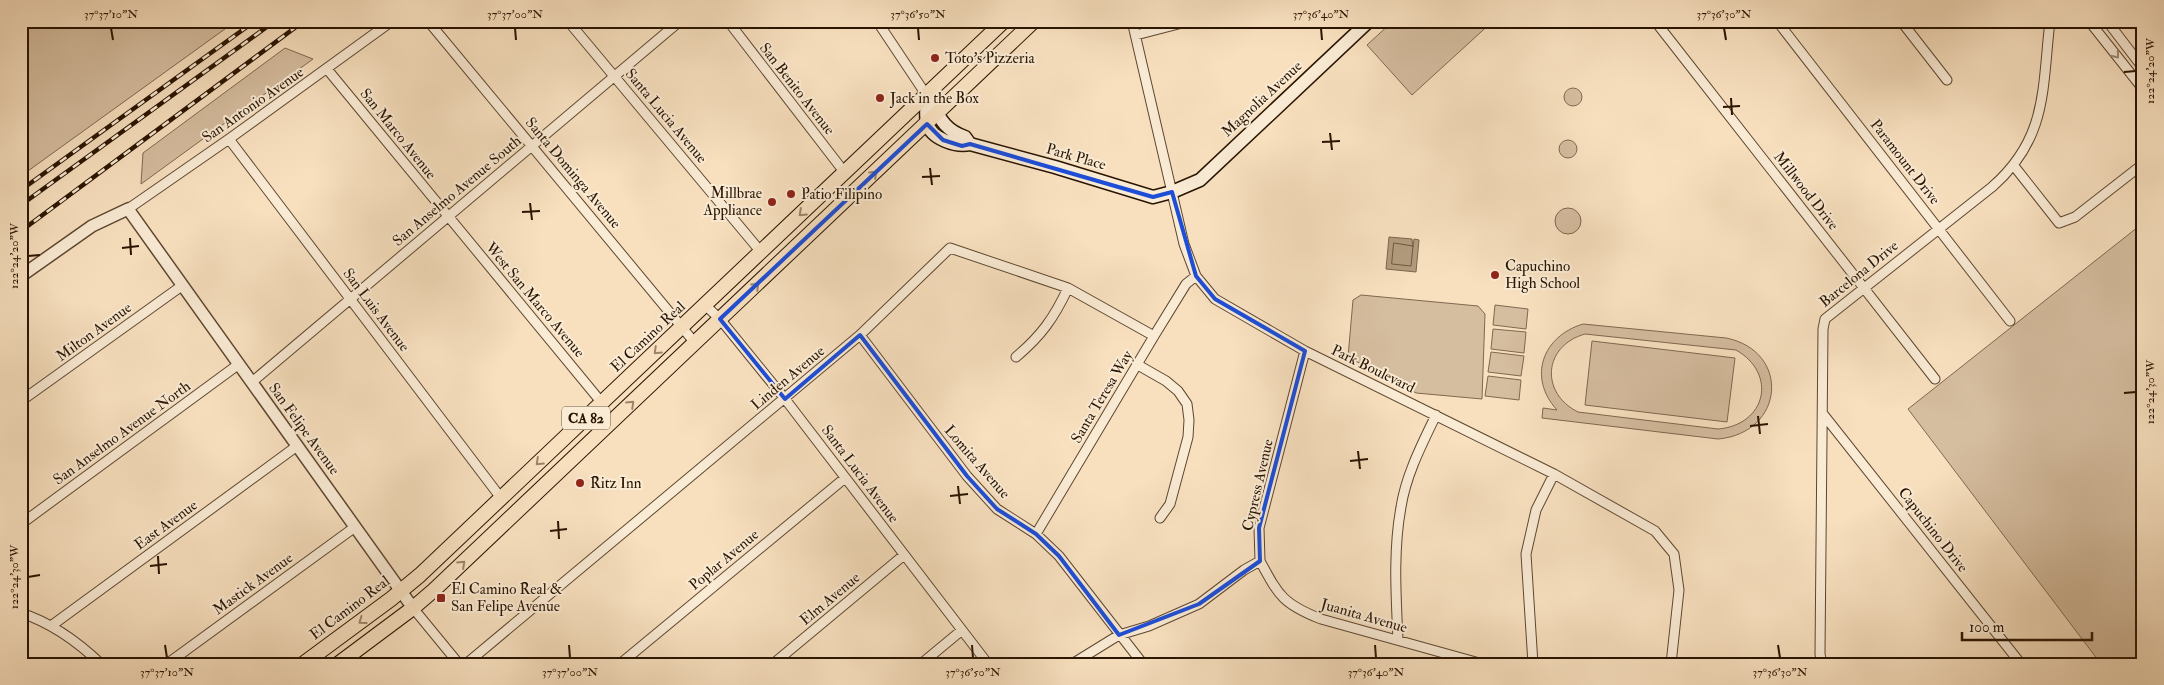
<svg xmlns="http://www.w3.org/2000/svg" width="2164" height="685" viewBox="0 0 2164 685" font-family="'IM FELL Double Pica',serif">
	<rect width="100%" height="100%" fill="#f8e0bf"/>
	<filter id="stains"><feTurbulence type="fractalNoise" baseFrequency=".004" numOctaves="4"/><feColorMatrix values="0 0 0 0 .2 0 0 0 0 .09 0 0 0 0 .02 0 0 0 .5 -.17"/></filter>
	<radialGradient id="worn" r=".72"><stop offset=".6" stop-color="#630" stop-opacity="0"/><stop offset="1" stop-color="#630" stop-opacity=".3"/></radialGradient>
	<path fill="#d5bd9f" stroke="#7f6850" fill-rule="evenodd" d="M21,21H236L21,176Z
		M1393,21H1493L1412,95L1367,45Z
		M285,48L313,59L141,184L143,153Z
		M1564 97a9 9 0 1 1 18 0a9 9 0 1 1-18 0Z
		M1559 149a9 9 0 1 1 18 0a9 9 0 1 1-18 0Z
		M1555 221a13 13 0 1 1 26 0a13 13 0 1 1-26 0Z
		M2143,223V664H2101L1908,409Z
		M1361,295L1478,306L1485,314L1482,399L1416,393L1348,357L1353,300Z
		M1495,305L1528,309L1526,329L1493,325Z
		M1583,324L1726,338C1791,351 1785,433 1718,439L1542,418L1543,408L1557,410C1527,377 1543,336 1583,324ZM1585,334L1736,350C1778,374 1766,425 1718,429L1578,412C1540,393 1543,346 1585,334Z
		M1493,329L1526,332L1524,353L1491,349Z
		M1592,341L1735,358L1727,422L1585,405Z
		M1491,352L1524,356L1521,376L1488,372Z
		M1488,376L1521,380L1519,400L1485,396Z"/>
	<path fill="#b29b7e" stroke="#7b654c" d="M1389,237L1412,239L1413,247L1414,239L1419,240L1416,272L1386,269Z"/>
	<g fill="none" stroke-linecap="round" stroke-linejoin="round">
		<path stroke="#6e583f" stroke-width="1" d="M1394,243L1413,246L1411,266L1392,264Z"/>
		<defs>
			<path id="minor" d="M428,21L695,343
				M568,21L761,252
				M728,21L845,173
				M877,21L927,96
				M1132,21L1184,244L1196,276L1215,299L1305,351L1554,474L1655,531L1674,554L1679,590L1671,664
				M1655,21L1935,379
				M1777,21L2010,321
				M1901,21L1947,80
				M2089,21L2143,89
				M2107,21L2143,68
				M1136,35L1190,21
				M327,69L602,403
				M229,139L501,498
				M2014,166L2059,223L2075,217L2143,164
				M128,209L229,139L392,21
				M705,305L720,319L785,399L988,664
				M860,335L967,476L997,509L1036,534L1059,556L1143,664
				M1016,357C1041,336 1054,318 1068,288
				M1138,365L1166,381L1178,391L1187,404L1189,420L1188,437L1170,504L1160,518
				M252,382L680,21
				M21,401L183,285
				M1823,414L2021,664
				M21,524L239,364
				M1036,534L1154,336L1186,284L1196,276
				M1260,561C1279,596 1283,604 1321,619L1483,664
				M413,608L459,664
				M21,613C52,623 78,642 101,664
				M51,626L297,446
				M1398,640C1396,595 1393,551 1401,507C1406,475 1422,444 1436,415
				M167,664L355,527
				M466,664L860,335L950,248L1068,288L1154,336
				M620,664L845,478
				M773,664L904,555
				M921,664L962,630
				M1072,664L1119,635L1149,626L1199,604L1244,570L1260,561L1259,528L1305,351
				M1533,664L1526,554L1536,510L1554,474
				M1822,664L1820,654L1823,329L1825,319L1992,187C2048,138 2042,89 2050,21"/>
			<path id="tertiary" d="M21,276L92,226L128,209L413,608"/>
			<path id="secondary" d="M927,96C927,104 925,115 927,123C931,139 956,147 970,144L1055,167L1153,197L1172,192L1200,180L1369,21
				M932,104C941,121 947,131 965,137L970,144"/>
			<path id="primary" d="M303,664L391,599L420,575L1004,21
				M338,664L413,608L434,590L1034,21"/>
		</defs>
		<use href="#minor" stroke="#5d4730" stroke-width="11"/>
		<use href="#tertiary" stroke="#5d4730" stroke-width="14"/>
		<use href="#secondary" stroke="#291400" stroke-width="15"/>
		<use href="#primary" stroke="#291400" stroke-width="16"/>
		<use href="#minor" stroke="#faebd5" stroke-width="9"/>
		<use href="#tertiary" stroke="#faebd5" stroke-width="11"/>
		<use href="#secondary" stroke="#faebd5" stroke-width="12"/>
		<use href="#primary" stroke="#f8e0bf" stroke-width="14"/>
		<defs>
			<path id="rail" d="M21,190L255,21
				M21,205L275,21
				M21,231L304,21"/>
		</defs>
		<use href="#rail" stroke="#291400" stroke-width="4.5"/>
		<use href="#rail" stroke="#faebd5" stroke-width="2.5" stroke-dasharray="8" stroke-linecap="butt"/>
	</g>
	<defs><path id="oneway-chevron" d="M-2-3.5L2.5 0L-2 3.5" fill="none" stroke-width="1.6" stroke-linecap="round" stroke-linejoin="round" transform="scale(1.25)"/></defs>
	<use stroke="#9c8a75" href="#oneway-chevron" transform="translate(2116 55) rotate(51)"/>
	<g stroke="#9b8469">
		<use href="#oneway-chevron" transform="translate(874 174) rotate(-43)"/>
		<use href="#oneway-chevron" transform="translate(802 213) rotate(137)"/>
		<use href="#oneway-chevron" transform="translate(756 286) rotate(-44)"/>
		<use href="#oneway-chevron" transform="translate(657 351) rotate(136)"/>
		<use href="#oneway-chevron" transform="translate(631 404) rotate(-44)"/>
		<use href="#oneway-chevron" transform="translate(539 462) rotate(137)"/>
		<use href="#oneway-chevron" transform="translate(462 564) rotate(-43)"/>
		<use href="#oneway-chevron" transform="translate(362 621) rotate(144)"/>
	</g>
	<path fill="none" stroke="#1d4ed8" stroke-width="4" stroke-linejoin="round" d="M927,124L943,140L962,146L970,144L1153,197L1172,192L1196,276L1215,299L1305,351L1259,528L1260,561L1199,604L1119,635L1059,556L1036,534L997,509L967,476L860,335L785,399L720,319Z"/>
	<path fill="none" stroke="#291400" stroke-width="2" d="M111,28L113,40M515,28L516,40M918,28L919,40M1321,28L1322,40M1724,28L1726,40M2124,72L2136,71M1731,98L1732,115M1723,107L1740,106M1330,133L1332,150M1322,142L1340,141M930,168L932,185M922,177L940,176M530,203L532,220M522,212L540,211M130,238L131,255M122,248L139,246M28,256L40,255M2124,393L2136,392M1758,416L1760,434M1750,426L1768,424M1358,451L1360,469M1350,461L1368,459M958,486L960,504M950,496L968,494M558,521L559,539M550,531L567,529M158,556L159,574M150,566L167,564M28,577L40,575M165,645L167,658M569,645L570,658M972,645L973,658M1375,645L1376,658M1778,645L1780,658"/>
	<g fill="#8f2418" stroke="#faebd5" stroke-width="2">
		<circle cx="935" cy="58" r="5"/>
		<circle cx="880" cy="98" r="5"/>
		<circle cx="791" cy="194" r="5"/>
		<circle cx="772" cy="202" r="5"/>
		<circle cx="1495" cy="275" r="5"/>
		<circle cx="580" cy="483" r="5"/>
		<rect x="436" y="593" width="10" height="10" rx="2.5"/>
	</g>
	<g text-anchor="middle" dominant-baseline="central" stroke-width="4" stroke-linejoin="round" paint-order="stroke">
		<rect fill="#faebd5" stroke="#685440" stroke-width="1" x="562" y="406.5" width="48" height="23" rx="4"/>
		<g font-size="14" font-weight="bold" fill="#291400">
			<text x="586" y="418">CA 82</text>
		</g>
		<g font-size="15" fill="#291400" stroke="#faebd5" text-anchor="start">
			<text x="945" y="58">Toto's Pizzeria</text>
			<text x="890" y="98">Jack in the Box</text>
			<text x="762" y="193" text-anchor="end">Millbrae<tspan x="762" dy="17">Appliance</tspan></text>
			<text x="801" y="194">Patio Filipino</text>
			<text x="1505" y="266">Capuchino<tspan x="1505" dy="17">High School</tspan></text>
			<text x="590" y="483">Ritz Inn</text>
			<text x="451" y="589">El Camino Real &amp;<tspan x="451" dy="17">San Felipe Avenue</tspan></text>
		</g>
		<g font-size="15" fill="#291400" stroke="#faebd5">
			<text transform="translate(797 89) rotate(52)">San Benito Avenue</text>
			<text transform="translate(1262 99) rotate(-43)">Magnolia Avenue</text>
			<text transform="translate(253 105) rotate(-35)">San Antonio Avenue</text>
			<text transform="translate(666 116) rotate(50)">Santa Lucia Avenue</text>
			<text transform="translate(398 134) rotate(51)">San Marco Avenue</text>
			<text transform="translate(1076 157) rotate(16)">Park Place</text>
			<text transform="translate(1905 162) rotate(52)">Paramount Drive</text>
			<text transform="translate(573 173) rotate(50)">Santa Dominga Avenue</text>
			<text transform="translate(457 191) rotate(-40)">San Anselmo Avenue South</text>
			<text transform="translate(1806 191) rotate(52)">Millwood Drive</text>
			<text transform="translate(1859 274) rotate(-39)">Barcelona Drive</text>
			<text transform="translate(535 300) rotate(50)">West San Marco Avenue</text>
			<text transform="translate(376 310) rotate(53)">San Luis Avenue</text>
			<text transform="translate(94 332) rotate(-36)">Milton Avenue</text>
			<text transform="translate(648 337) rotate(-43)">El Camino Real</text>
			<text transform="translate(1373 369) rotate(26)">Park Boulevard</text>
			<text transform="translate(788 378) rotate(-40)">Linden Avenue</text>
			<text transform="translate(1102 397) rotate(-59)">Santa Teresa Way</text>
			<text transform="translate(304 429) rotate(54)">San Felipe Avenue</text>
			<text transform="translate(122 433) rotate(-36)">San Anselmo Avenue North</text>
			<text transform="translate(977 462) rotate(49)">Lomita Avenue</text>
			<text transform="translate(860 474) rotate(53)">Santa Lucia Avenue</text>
			<text transform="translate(1258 485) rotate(-77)">Cypress Avenue</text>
			<text transform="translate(166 525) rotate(-36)">East Avenue</text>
			<text transform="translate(1933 530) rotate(52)">Capuchino Drive</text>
			<text transform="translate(724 560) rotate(-40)">Poplar Avenue</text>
			<text transform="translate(253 584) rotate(-36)">Mastick Avenue</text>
			<text transform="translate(830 599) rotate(-40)">Elm Avenue</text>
			<text transform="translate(350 608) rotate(-37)">El Camino Real</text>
			<text transform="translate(1364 616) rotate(16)">Juanita Avenue</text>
		</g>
	</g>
	<rect width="2164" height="685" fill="none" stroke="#f8e0bf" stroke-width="55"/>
	<path d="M1962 632v8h130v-8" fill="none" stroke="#291400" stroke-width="2.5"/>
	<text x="1969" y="632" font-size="15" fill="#291400" stroke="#faebd5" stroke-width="4" paint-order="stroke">100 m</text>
	<rect x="28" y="28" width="2108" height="630" fill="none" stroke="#291400" stroke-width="2"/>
	<g font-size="12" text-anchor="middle" fill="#291400">
		<text x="111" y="18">37°37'10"N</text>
		<text x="515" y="18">37°37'00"N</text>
		<text x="918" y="18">37°36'50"N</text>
		<text x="1321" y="18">37°36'40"N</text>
		<text x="1724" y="18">37°36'30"N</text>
		<text transform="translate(2150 71) rotate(-90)" y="4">122°24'20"W</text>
		<text transform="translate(14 256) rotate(-90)" y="4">122°24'20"W</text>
		<text transform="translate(2150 392) rotate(-90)" y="4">122°24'30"W</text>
		<text transform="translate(14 577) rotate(-90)" y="4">122°24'30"W</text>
		<text x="167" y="676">37°37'10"N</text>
		<text x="570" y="676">37°37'00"N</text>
		<text x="973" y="676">37°36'50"N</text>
		<text x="1376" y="676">37°36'40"N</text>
		<text x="1780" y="676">37°36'30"N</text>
	</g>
	<rect width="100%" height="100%" filter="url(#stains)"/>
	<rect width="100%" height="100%" fill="url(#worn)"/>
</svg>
